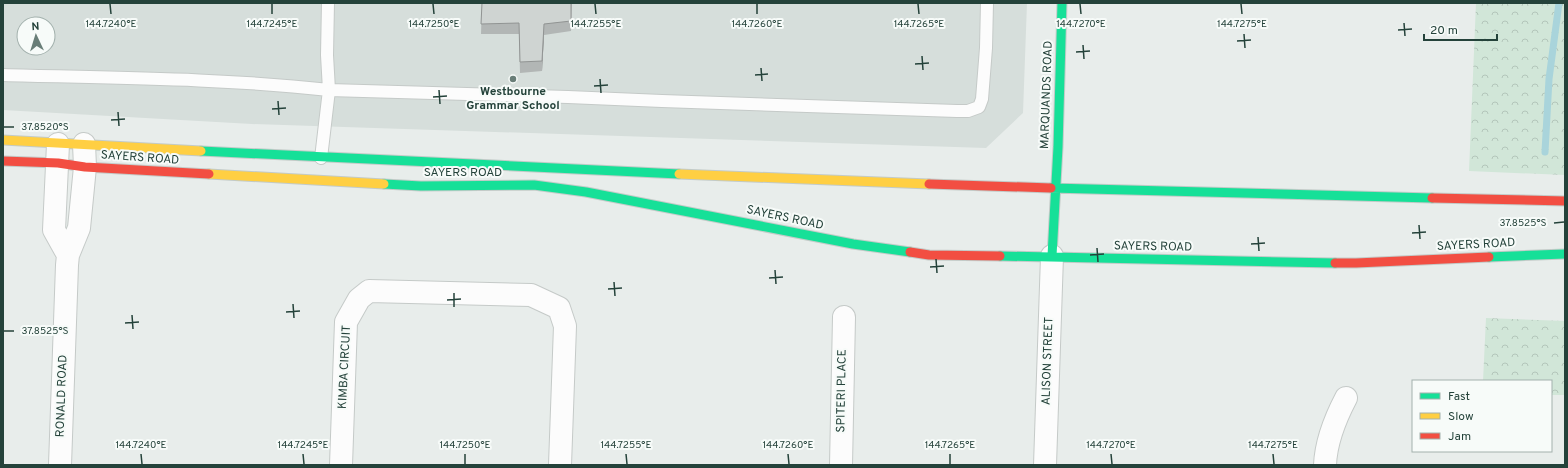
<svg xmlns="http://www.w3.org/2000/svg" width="1568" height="468" viewBox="0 0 1568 468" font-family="Overpass,sans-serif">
	<defs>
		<pattern id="park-crowns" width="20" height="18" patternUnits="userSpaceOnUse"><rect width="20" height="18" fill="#d1e6d8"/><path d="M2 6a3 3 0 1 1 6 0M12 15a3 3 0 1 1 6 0" fill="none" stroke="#b3c6ba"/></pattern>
	</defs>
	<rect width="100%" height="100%" fill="#e8edeb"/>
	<path fill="#d6dedb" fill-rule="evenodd" d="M3,3H1027L1023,113L986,148L252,124L3,110ZM24,24H48V48H24Z"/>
	<path fill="url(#park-crowns)" d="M1476,3H1565V175L1469,171Z
		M1486,318L1565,321V395H1551V381H1483Z"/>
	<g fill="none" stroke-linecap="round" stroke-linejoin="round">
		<path stroke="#a9d4db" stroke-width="7" d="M1545,152L1549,79L1559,3"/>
		<defs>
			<path id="lane" d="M3,75C112,78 221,78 329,90L568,97L662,101L957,111H968L979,107L982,99L986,48L987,3
				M321,158L329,90L327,55L328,3"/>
			<path id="street" d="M58,144L54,230L68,255
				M60,465L67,265L68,255L79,228L85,167L84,144
				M341,465L346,322L359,299L369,291L531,295L559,308L565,326L560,465
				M841,465L844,317
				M1045,465L1052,256
				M1325,465C1326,441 1335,419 1346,398"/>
			<path id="fast" d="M201,151L679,174
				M384,184L421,186L534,185L586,192L853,244L910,252
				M1051,188L1432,198
				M1000,256L1335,263
				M1052,256L1058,147L1062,3
				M1489,257L1565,254"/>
			<path id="slow" d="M3,140L201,151
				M209,174L384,184
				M679,174L929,184"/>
			<path id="jam" d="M3,161L58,163L85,167L209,174
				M929,184L1051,188
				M1432,198L1565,201
				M910,252L929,255L1000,256
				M1335,263H1356L1489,257"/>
		</defs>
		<use href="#lane" stroke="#c5cac8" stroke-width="14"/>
		<use href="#street" stroke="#c5cac8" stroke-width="24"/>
		<use href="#fast" stroke="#c3cbc8" stroke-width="11"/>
		<use href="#slow" stroke="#c3cbc8" stroke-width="11"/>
		<use href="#jam" stroke="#c3cbc8" stroke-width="11"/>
		<use href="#lane" stroke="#fcfcfc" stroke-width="12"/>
		<use href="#street" stroke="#fcfcfc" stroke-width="22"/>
		<use href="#fast" stroke="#16e098" stroke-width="9"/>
		<use href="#slow" stroke="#ffcf43" stroke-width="9"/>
		<use href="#jam" stroke="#f24e42" stroke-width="9"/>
	</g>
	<path fill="#b2b6b5" d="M482,3H572L571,31L544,35L542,71L520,73L519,34H481Z"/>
	<path fill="#919493" d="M544,24V35L542,71V61Z"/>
	<path fill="#cfd4d2" stroke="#919493" d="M482,3H571V21L544,24L542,61L520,62L519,23L481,24Z"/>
	<path fill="none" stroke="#24423a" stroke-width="1.5" d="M110,4L111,14M272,4V14M433,4L434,14M595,4L596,14M757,4V14M918,4L919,14M1080,4L1081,14M1241,4L1242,14M1404,23L1405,36M1398,30L1412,29M1244,34L1245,48M1237,41L1251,40M1083,45L1084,59M1076,52L1090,51M922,56L923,70M915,64L929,63M761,68L762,81M755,75L768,74M600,79L601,93M594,86L608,85M439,90L440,104M433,97L447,96M278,101L279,115M272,109L286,108M118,112L119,126M111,120L125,119M4,127H14M1554,223L1564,222M1419,225L1420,239M1412,233L1426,232M1258,237L1259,251M1251,244L1265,243M1097,248L1098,262M1090,255L1104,254M936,259L937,273M930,267L944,266M775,270L776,284M769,278L783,277M614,282L615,296M608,289L622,288M454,293V307M447,300L461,299M293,304L294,318M286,312L300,311M132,315L133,329M125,323L139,322M4,331H14M141,454L142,464M303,454L304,464M465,454V464M626,454L627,464M788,454L789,464M950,454V464M1111,454L1112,464M1273,454L1274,464"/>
	<circle fill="#697e78" stroke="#f7fbf9" stroke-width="1.5" cx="513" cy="79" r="4"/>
	<g text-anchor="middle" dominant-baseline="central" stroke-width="4" stroke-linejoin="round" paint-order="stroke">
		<g font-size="12" font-weight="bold" fill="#24423a" stroke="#f7fbf9">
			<text x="513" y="92">Westbourne<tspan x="513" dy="14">Grammar School</tspan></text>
		</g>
		<g font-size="12" fill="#24423a" stroke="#f7fbf9">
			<text transform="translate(1047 95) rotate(-88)">MARQUANDS ROAD</text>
			<text transform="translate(140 158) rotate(4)">SAYERS ROAD</text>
			<text x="463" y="173">SAYERS ROAD</text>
			<text transform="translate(785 218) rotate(12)">SAYERS ROAD</text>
			<text transform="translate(1476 245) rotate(-3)">SAYERS ROAD</text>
			<text transform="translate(1153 247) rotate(1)">SAYERS ROAD</text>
			<text transform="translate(1048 361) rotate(-88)">ALISON STREET</text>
			<text transform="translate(345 367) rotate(-87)">KIMBA CIRCUIT</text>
			<text transform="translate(842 391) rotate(-89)">SPITERI PLACE</text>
			<text transform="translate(62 396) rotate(-88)">RONALD ROAD</text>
		</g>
	</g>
	<g font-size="10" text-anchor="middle" fill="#24423a" stroke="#f7fbf9" stroke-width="4" stroke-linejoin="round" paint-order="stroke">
		<text x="111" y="27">144.7240°E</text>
		<text x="272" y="27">144.7245°E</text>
		<text x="434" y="27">144.7250°E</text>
		<text x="596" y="27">144.7255°E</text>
		<text x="757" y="27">144.7260°E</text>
		<text x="919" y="27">144.7265°E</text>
		<text x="1081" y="27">144.7270°E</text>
		<text x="1242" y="27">144.7275°E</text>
		<text x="45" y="130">37.8520°S</text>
		<text x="1523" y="226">37.8525°S</text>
		<text x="45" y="334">37.8525°S</text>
		<text x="141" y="448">144.7240°E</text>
		<text x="303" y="448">144.7245°E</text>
		<text x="465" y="448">144.7250°E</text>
		<text x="626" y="448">144.7255°E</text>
		<text x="788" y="448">144.7260°E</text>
		<text x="950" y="448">144.7265°E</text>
		<text x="1111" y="448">144.7270°E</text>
		<text x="1273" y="448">144.7275°E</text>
	</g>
	<rect width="1568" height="468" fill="none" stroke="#24423a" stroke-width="8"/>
	<rect x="1412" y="380" width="140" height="72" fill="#f7fbf9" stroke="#a3b1ad"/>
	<rect x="1420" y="393" width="20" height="6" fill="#16e098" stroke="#a3b1ad"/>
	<text x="1448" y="400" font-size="12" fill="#24423a">Fast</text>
	<rect x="1420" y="413" width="20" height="6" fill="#ffcf43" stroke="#a3b1ad"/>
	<text x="1448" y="420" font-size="12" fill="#24423a">Slow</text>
	<rect x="1420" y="433" width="20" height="6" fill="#f24e42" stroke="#a3b1ad"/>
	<text x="1448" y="440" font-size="12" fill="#24423a">Jam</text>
	<g transform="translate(36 36) rotate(356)"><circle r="19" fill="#f7fbf9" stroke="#a3b1ad"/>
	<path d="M0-3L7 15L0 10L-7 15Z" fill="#697e78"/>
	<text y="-6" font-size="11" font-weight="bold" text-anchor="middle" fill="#24423a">N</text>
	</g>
	<path d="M1424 34v6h73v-6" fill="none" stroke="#24423a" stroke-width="2"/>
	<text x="1430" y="34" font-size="12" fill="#24423a" stroke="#f7fbf9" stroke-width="3" paint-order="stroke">20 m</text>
</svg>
